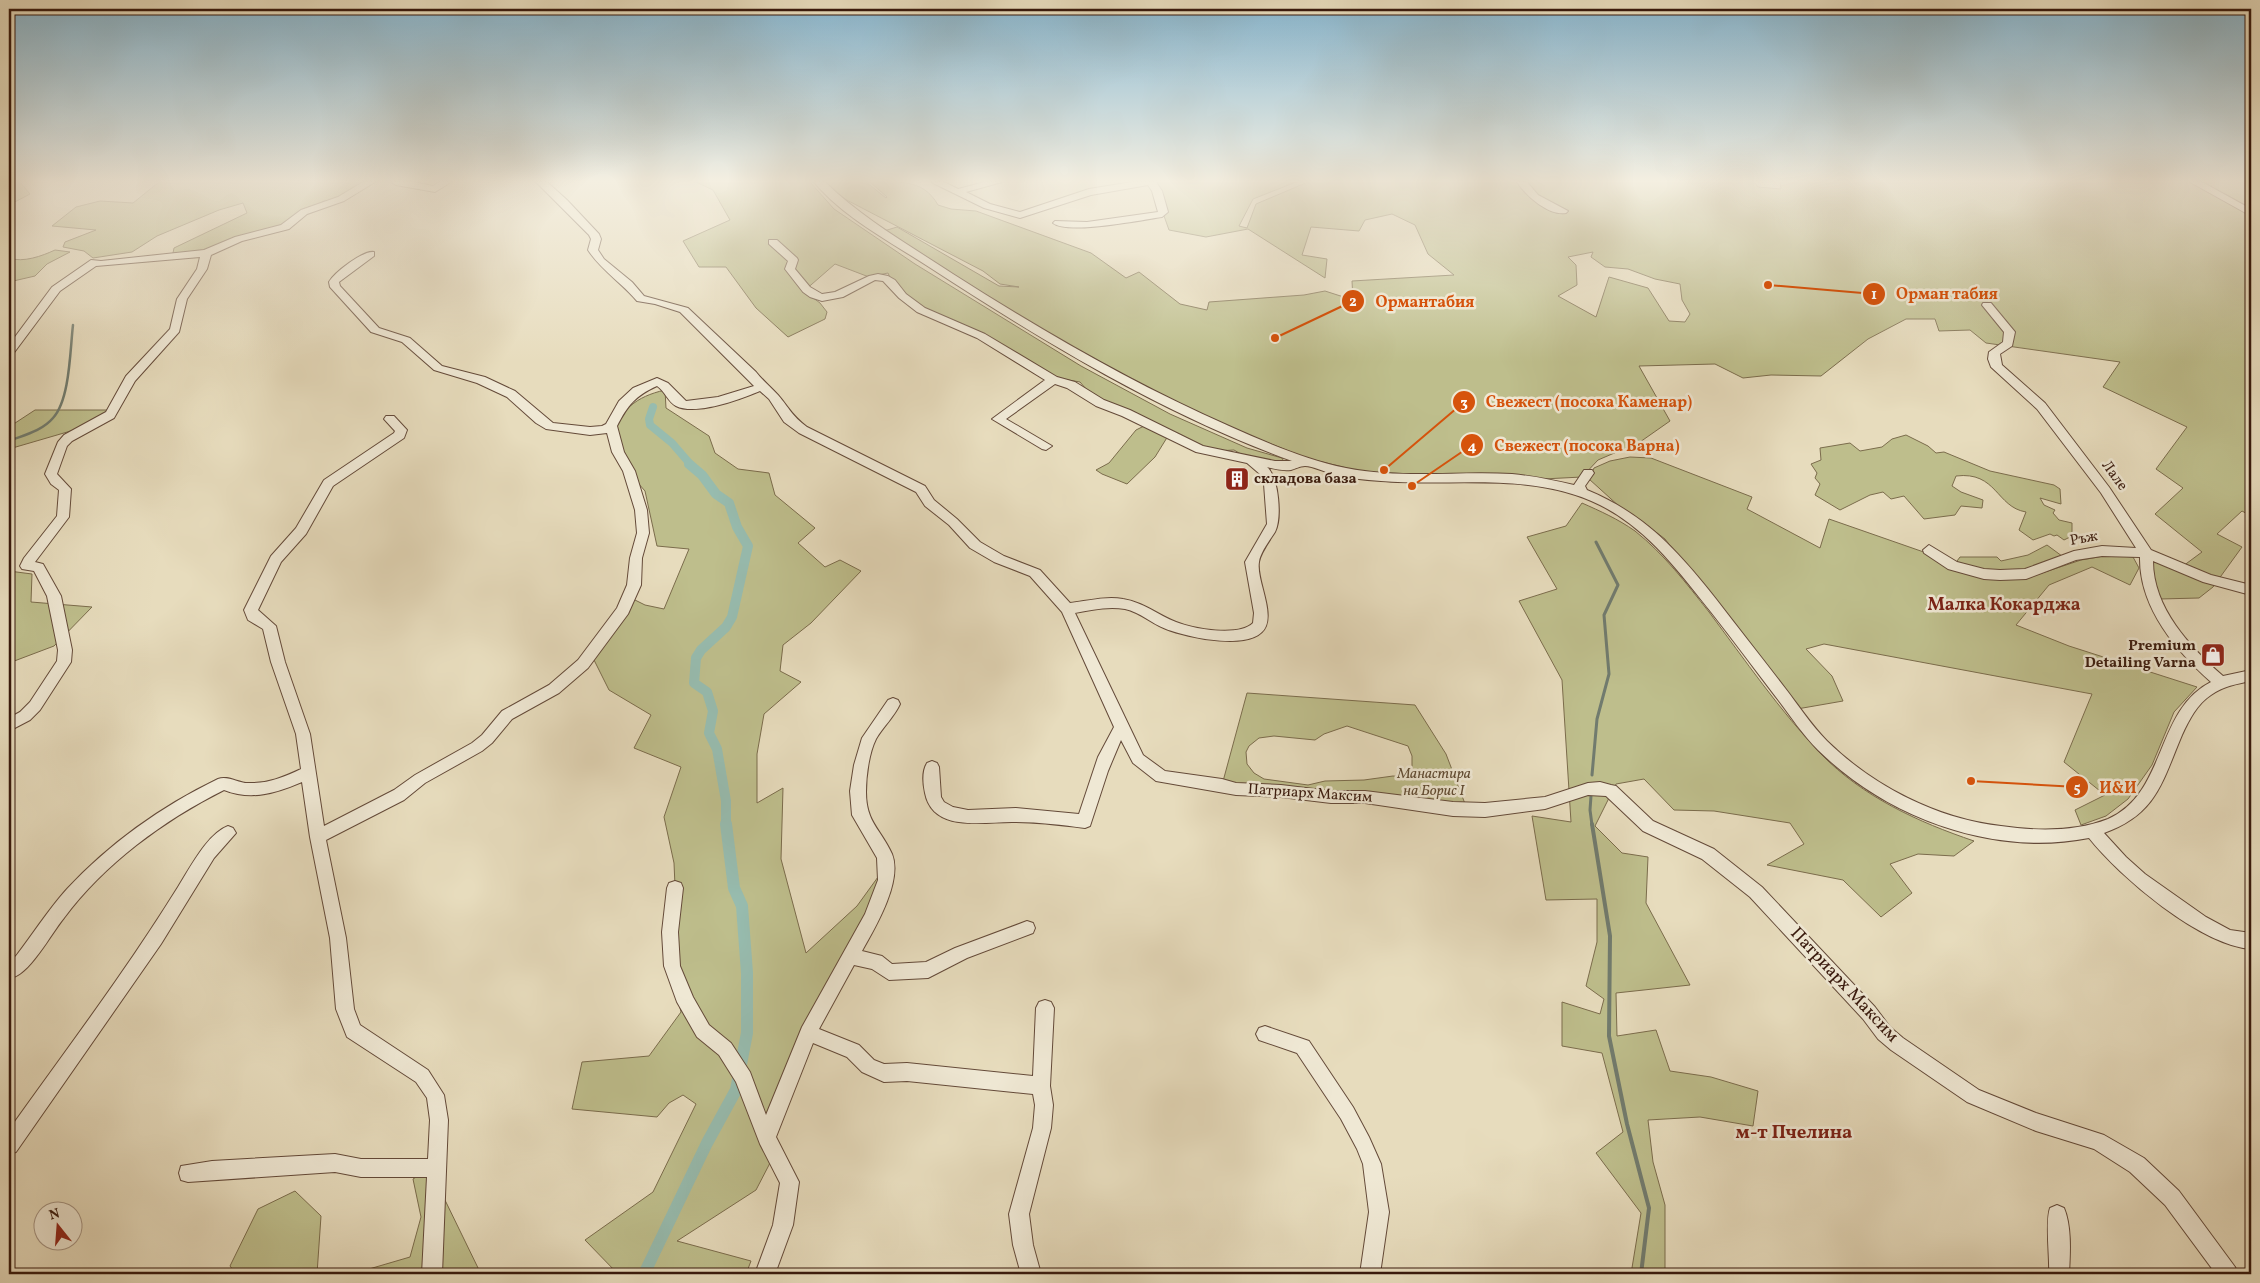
<svg xmlns="http://www.w3.org/2000/svg" width="2260" height="1283" viewBox="0 0 2260 1283" font-family="Vollkorn,serif">
	<rect width="100%" height="100%" fill="#e7dcbd"/>
	<filter id="stains"><feTurbulence type="fractalNoise" baseFrequency=".004" numOctaves="4"/><feColorMatrix values="0 0 0 0 .2 0 0 0 0 .09 0 0 0 0 .02 0 0 0 .5 -.17"/></filter>
	<radialGradient id="worn" r=".72"><stop offset=".6" stop-color="#630" stop-opacity="0"/><stop offset="1" stop-color="#630" stop-opacity=".3"/></radialGradient>
	<path fill="#bebe8c" stroke="#7b6c4c" fill-rule="evenodd" d="M9,182H20L30,194L9,205Z
		M159,182H370L344,198L324,201L306,210L288,224L200,254L173,253L174,248L247,213L243,203L219,210L157,236L132,252L93,258L84,251L63,247L65,242L96,230L52,226L76,207L100,201L133,203Z
		M696,182H810L834,209L915,264L1081,366L1170,414L1247,448L1282,458L1285,464H1258L1234,450L1198,452L1168,436L1155,457L1127,484L1102,474L1096,470L1109,463L1136,430L1144,426L1098,403L1080,382L1044,376L977,334L941,322L896,291L888,273L869,277L835,264L804,291L820,303L827,312L825,319L788,337L756,308L726,267H699L683,241L730,220L713,190Z
		M826,182H866L886,198L887,197L870,182C897,182 923,178 938,205L951,209L976,211L1091,253L1126,278L1139,272L1180,304L1207,310L1209,302L1304,295L1325,291L1353,300L1352,281L1454,275L1428,254L1415,225L1392,214L1365,220L1359,231L1311,227L1302,255L1327,259L1325,278L1248,229L1206,237L1169,230L1152,182H1296L1253,199L1239,226L1247,228L1256,204L1308,182H1754L1758,187L1781,189L1780,182H2251V516L2242,511L2217,534L2242,547L2213,587L2199,598L2160,599L2150,574L2153,558L2179,569L2202,552L2155,514L2183,488L2156,469L2187,427L2103,387L2120,362L1986,343L1970,330L1939,331L1935,319H1906L1868,339L1821,376L1771,375L1743,378L1715,364L1639,366L1670,421L1640,442L1598,460L1582,477L1543,479L1363,472L1306,458L1194,413L1100,366L884,231L897,227L999,286L1019,287L1000,284L983,271L839,196ZM1593,252L1591,257L1605,267L1628,269L1655,279L1680,284L1682,300L1690,314L1685,322L1669,321L1648,288L1609,277L1596,317L1558,296L1577,285L1576,265L1568,257Z
		M55,250L70,252L47,264L35,276L9,282V258C23,263 42,256 55,250Z
		M665,390L666,408L709,436L715,453L738,469L769,473L775,495L815,528L798,543L825,567L840,560L861,571L811,623L783,645L780,671L801,682L764,714L757,754V803L783,788L781,859L806,953L857,906L878,877L875,905L763,1133L770,1163L756,1190L677,1241L751,1261L746,1274H618L585,1240L653,1192L696,1104L683,1095L669,1103L657,1117L572,1109L582,1062L649,1056L681,1012L670,964L676,909L674,863L664,817L681,767L634,748L651,715L609,690L592,656L631,598L645,605L664,609L689,549L657,546L645,491L617,459L609,438C622,409 635,397 665,390Z
		M35,410H111L81,428L9,449V427Z
		M1906,435L1928,446L1936,453L1944,452L1990,471L2054,485L2060,489L2061,504L2040,498L2044,505L2055,510L2053,513L2059,520L2072,523V536L2064,540L2057,535L2054,536L2050,534L2033,540L2019,530L2026,512C1996,507 1997,471 1956,476L1952,486L1961,492L1983,500L1982,508L1961,506L1955,515L1924,519L1904,496L1891,499L1883,492L1870,495L1840,510L1815,495L1820,484L1815,478L1817,473L1811,464L1821,460L1820,448L1850,443L1860,451L1882,447L1892,439Z
		M1630,457L1651,458L1752,497L1747,509L1820,548L1829,519L1938,557L1951,569L2030,577L2081,560L2110,555L2133,557L2139,568L2130,585L2092,567L2049,585L2016,625L2069,646L2197,687L2174,712L2152,765L2128,799L2106,816L2081,825L2075,810L2105,795L2064,762L2092,694L1824,644L1806,649L1832,676L1843,701L1797,709L1665,539L1639,519L1621,508L1589,479L1594,468L1610,461Z
		M1582,503C1600,511 1618,519 1635,531C1664,554 1686,583 1709,612C1745,660 1780,711 1821,754C1863,797 1918,822 1974,841L1954,856L1918,854L1890,864L1912,893L1881,917L1843,880L1767,865L1804,844L1790,823L1714,811L1674,810L1644,779L1616,784L1595,826L1622,853L1648,857L1646,903L1690,985L1616,993L1617,1036L1656,1030L1670,1071L1711,1077L1758,1091L1753,1126L1700,1117L1648,1120L1653,1162L1665,1205V1270L1651,1274H1631L1641,1213L1596,1153L1623,1132L1602,1053L1562,1046V1002L1600,1014L1604,999L1586,986L1597,942V899L1546,900L1532,816L1571,822L1562,680L1519,601L1557,589L1527,537L1566,526Z
		M2047,545L2066,559L2026,574L1957,567V561L1960,557H1997L2001,561L2028,555Z
		M9,571L32,574L31,602L92,607L54,646L9,663Z
		M1247,693L1415,705L1446,754L1467,809L1222,785ZM1347,726L1408,746L1412,756V778L1393,776L1364,780L1325,781L1308,785L1264,779L1254,773L1247,764L1246,752L1249,746L1259,738L1274,736L1315,740L1324,734Z
		M442,1161L443,1196L481,1274H352L410,1257L421,1217L413,1179Z
		M295,1191L321,1216L317,1274H236L230,1266L258,1209Z"/>
	<g fill="none" stroke-linecap="round" stroke-linejoin="round">
		<path stroke="#717b6e" stroke-width="2.5" d="M9,441C24,435 42,431 53,418C70,400 70,350 73,325"/>
		<path stroke="#717b6e" stroke-width="3" d="M1592,775L1597,719L1609,674L1604,615L1618,585L1596,542
			M1591,796L1590,810L1592,825"/>
		<path stroke="#717b6e" stroke-width="4" d="M1592,824L1610,936L1609,1036L1627,1124L1649,1208L1641,1274"/>
		<path stroke="#97bcaf" stroke-width="8" d="M653,407L649,419L650,425L672,443L691,465"/>
		<path stroke="#97bcaf" stroke-width="10" d="M689,464L702,475L716,494L729,503L737,527L748,546L732,617L726,627L701,650L696,658L694,683L707,692L713,711L709,733L717,749L726,801V825"/>
		<path stroke="#97bcaf" stroke-width="12" d="M644,1274L707,1143L736,1090L747,1033V973L742,906L734,888L726,824"/>
		<defs>
			<path id="minor" d="M363,182H375L344,201L307,214L289,229L242,241L211,255L207,269L187,299L179,332L135,381L114,418L72,441L67,446L57,474L71,489L69,517L35,562L43,564L61,596L72,650L71,662L40,710L30,720L9,731V718L20,712L30,702L57,661L58,650L47,596L34,571L22,569L20,566L24,558L57,516L59,490L51,484L45,474L58,442L64,435L106,412L126,376L170,329L177,299L197,269L200,257L96,266L60,291L13,354L9,355V345L52,287L91,260L101,261L204,250L235,237L281,225L301,210L338,197Z
				M391,182H413L433,186L439,182H451L435,192L396,185Z
				M536,182H547L567,200L599,234L601,239L598,250L604,259L632,282L644,296L688,308L756,372C763,381 771,387 778,395C790,409 791,415 807,427L925,486L934,500L957,519L980,542L1004,556L1040,570L1070,603C1087,601 1106,596 1123,599C1143,602 1158,615 1176,622C1193,629 1239,637 1253,623L1254,613L1245,562L1267,524L1264,484L1261,475L1247,463L1196,452L1122,416L1096,406L1067,388L1055,384L1006,419L1052,446L1046,450L1042,449L992,419L1045,380L977,338L917,312L899,298L883,281L875,280L843,297L822,301L810,297L803,292L785,269L788,261L769,244V240H777L797,258L798,260L795,269L810,287L822,294L835,292L869,276L878,274L888,276L895,280L906,294L925,308L985,334L1057,377L1075,382L1104,400L1130,410L1203,446L1275,461H1292C1163,414 1044,342 929,267C891,242 844,218 814,182H825C863,219 909,245 953,274C1042,331 1133,384 1229,426C1267,443 1306,460 1346,468C1401,479 1457,471 1512,474C1533,476 1553,480 1574,485L1584,470H1592L1594,473L1585,486L1587,490C1645,514 1678,551 1716,599C1739,629 1762,658 1785,688C1799,706 1811,725 1827,741C1873,786 1937,819 2001,826C2035,831 2075,832 2108,819C2167,793 2155,710 2211,682C2175,650 2139,607 2140,557L2102,556L2076,560L2026,579L2000,580L1984,579L1948,569L1924,553L1923,550L1929,545L1957,562L1984,569L2000,570L2025,569L2074,551L2102,546L2136,548L2101,493L2037,409L1991,367L1988,359L1989,352L2003,342L2004,332L1982,305L1983,303H1991L2015,332L2012,346L2000,354L2002,365L2045,403L2109,487L2151,550L2211,575L2251,585V593L2247,594L2203,582L2153,561C2153,608 2190,647 2223,676L2251,670V681C2237,684 2223,686 2211,695C2197,704 2189,720 2182,735C2162,782 2157,814 2104,833L2126,857L2145,874L2206,917L2230,930L2251,933V949C2200,945 2120,877 2089,838C1993,857 1887,818 1818,750C1803,735 1791,717 1779,701C1756,671 1734,641 1711,612C1679,572 1648,529 1600,505C1532,471 1454,487 1381,481C1365,480 1348,478 1333,474C1324,472 1313,466 1305,466C1300,466 1295,469 1291,470C1283,471 1274,469 1267,467C1279,477 1282,519 1275,532C1270,540 1260,553 1259,562C1256,578 1273,608 1266,626C1255,653 1186,637 1166,629C1152,624 1140,612 1125,609C1108,606 1091,610 1075,613L1143,755L1165,771L1222,779L1236,783L1281,785L1331,791H1365L1453,802L1485,803L1545,797L1588,783L1600,782L1611,785L1616,786L1653,821L1714,849L1762,887L1875,1007L1890,1027L1903,1038L1979,1090L2036,1113L2104,1135L2144,1158L2179,1191L2235,1267L2238,1274H2216L2165,1205L2130,1172L2094,1149L2036,1131L1967,1102L1891,1050L1878,1039L1863,1019L1750,897L1702,859L1643,831L1606,796L1588,795L1545,809L1485,817L1453,816L1365,803H1331L1281,797L1236,795L1156,781L1133,763L1121,740L1108,771L1090,826L1085,828C1062,825 1039,822 1015,822C986,821 933,834 925,793C923,784 922,771 927,763L932,761L937,763L939,767L941,797L944,802L953,807L968,810L1016,808L1079,814L1098,757L1114,727L1062,612L1030,576L994,562L970,548L949,525L925,506L916,492L799,433L784,422L769,399L760,391C741,399 696,416 676,406C668,402 665,391 657,386C635,396 628,405 617,426L624,452L635,471L647,510L649,533L642,558L641,585L628,614L588,668L559,693L512,719L492,743L482,751L425,783L404,800L326,840L346,938L354,1009L360,1025L428,1070L444,1095L448,1120L442,1274H422L427,1177H361L335,1172L188,1182L181,1180L179,1173L181,1166L212,1161L335,1154L361,1159H428L430,1120L427,1098L416,1082L347,1037L336,1009L330,938L310,837L302,782C276,793 252,801 224,790C164,820 104,864 64,918C52,932 28,978 9,978V962L16,956C33,934 48,910 67,889C109,844 162,806 218,779C227,775 238,783 248,783C267,784 284,777 301,769L296,734L271,662L263,629L248,620L244,610L271,556L296,528L324,480L394,433L395,431L384,419L386,416H394L407,430L404,438L333,486L306,534L281,562L258,610L276,626L285,662L310,734L324,826L394,790L415,775L472,743L482,735L502,711L549,685L578,660L617,608L627,585L630,558L637,533L635,510L623,471L612,452L607,433L590,435L546,429L536,423L507,397L477,383L434,370L402,342L371,332L330,287L329,282C334,273 363,250 374,252V256L339,282L340,286L379,328L410,338L442,366L485,377L515,391L553,423L590,427L602,426L606,424L619,401L633,388L657,378L668,383L686,401L718,397L754,386L680,312L655,304L637,301C622,283 601,270 588,250L591,239L589,235Z
				M931,182H944L958,189L985,182H1002L966,192L990,204L1020,212L1089,189L1132,182H1156L1162,191L1168,212L1162,217C1141,220 1067,235 1053,223L1055,221L1087,222L1158,212L1152,191L1148,185L1091,195L1020,218L984,208Z
				M1517,182H1527L1538,195L1568,211L1566,213C1549,216 1526,196 1517,182Z
				M2190,182H2202L2251,209V216Z
				M893,698L898,700L900,704C894,717 883,727 876,739C869,753 866,776 866,792C866,823 881,829 892,854C903,881 875,928 862,951L882,956L892,964L926,962L955,948L1027,921L1033,923L1035,928L1033,933L967,958L928,978L889,980L872,969L854,965L819,1029L859,1045L874,1060L884,1064L907,1063L1033,1076L1036,1008L1039,1002L1045,1000L1051,1002L1054,1008L1050,1086L1053,1105L1051,1128L1029,1214L1033,1245L1041,1274H1021L1013,1245L1009,1214L1033,1128L1035,1105L1033,1094L907,1081L884,1082L862,1072L847,1057L813,1043L776,1137L799,1182L793,1225L775,1274H755L773,1225L780,1183L760,1144L736,1082L719,1055L697,1037L677,1002L664,966L662,932L667,888L669,883L675,881L681,883L683,888L678,932L680,966L693,997L709,1025L731,1043L750,1072L766,1115L802,1027L865,914L878,880L877,858L852,815L850,791L854,765L862,738L888,700Z
				M228,826L233,828L236,833L214,858L161,944L16,1152L9,1154V1130C66,1050 126,971 178,887C190,868 207,834 228,826Z
				M1265,1026L1309,1041L1353,1107L1369,1137L1381,1164L1389,1212L1380,1274H1360L1369,1212L1363,1164L1357,1149L1341,1119L1297,1053L1259,1040L1256,1034L1259,1028Z
				M2057,1205L2064,1208C2072,1227 2070,1254 2069,1274H2049C2050,1257 2045,1222 2050,1208Z"/>
		</defs>
		<use href="#minor" stroke="#644a39" stroke-width="2"/>
		<use href="#minor" fill="#efe8d4" fill-rule="evenodd"/>
	</g>
	<linearGradient id="sky" x2="0" y2="1"><stop stop-color="#87b7d1"/><stop offset="0.5" stop-color="#f4efe1"/><stop offset="1" stop-color="#f4efe1" stop-opacity="0"/></linearGradient>
	<rect width="2260" height="362" fill="url(#sky)"/>
	<defs>
		<symbol id="building-square" viewBox="-11 -11 22 22"><rect x="-9" y="-9" width="18" height="18" rx="4" fill="#8f2418" stroke="#efe8d4"/><path d="M-4-6H4V6H1V3H-1V6H-4ZM-2.5-4.3h1.7v1.8h-1.7ZM.8-4.3h1.7v1.8H.8ZM-2.5-1h1.7V.8h-1.7ZM.8-1h1.7V.8H.8Z" fill="#fff"/></symbol>
		<symbol id="shop-square" viewBox="-11 -11 22 22"><rect x="-9" y="-9" width="18" height="18" rx="4" fill="#8f2418" stroke="#efe8d4"/><path d="M-5-2.5h2.3a2.7 3.5 0 0 1 5.4 0H5L5.5 6h-11ZM-1.5-2.5h3a1.5 2.3 0 0 0-3 0Z" fill="#fff"/></symbol>
	</defs>
	<g fill-rule="evenodd">
		<use href="#building-square" x="1223" y="465" width="28" height="28"/>
		<use href="#shop-square" x="2199" y="641" width="28" height="28"/>
	</g>
	<g text-anchor="middle" dominant-baseline="central" stroke-width="5" stroke-linejoin="round" paint-order="stroke">
		<g font-size="15" fill="#38190d" stroke="#efe8d4">
			<text transform="translate(2114 476) rotate(54)">Лале</text>
			<text transform="translate(2084 539) rotate(-10)">Ръж</text>
			<text transform="translate(1310 794) rotate(4)">Патриарх Максим</text>
		</g>
		<g font-size="15" font-weight="bold" fill="#38190d" stroke="#efe8d4" text-anchor="start">
			<text x="1254" y="479">складова база</text>
			<text x="2196" y="646" text-anchor="end">Premium<tspan x="2196" dy="17">Detailing Varna</tspan></text>
		</g>
		<g font-size="15" font-style="italic" fill="#604b33" stroke="#efe8d4">
			<text x="1434" y="774">Манастира<tspan x="1434" dy="17">на Борис І</tspan></text>
		</g>
		<g font-size="18" font-weight="bold" fill="#7a1f14" stroke="#efe8d4">
			<text x="2004" y="605">Малка Кокарджа</text>
		</g>
		<g font-size="18" fill="#38190d" stroke="#efe8d4">
			<text transform="translate(1844 985) rotate(47)">Патриарх Максим</text>
		</g>
		<g font-size="19" font-weight="bold" fill="#7a1f14" stroke="#efe8d4">
			<text x="1794" y="1133">м-т Пчелина</text>
		</g>
	</g>
	<path fill="none" stroke="#d6530c" stroke-width="2" d="M1768 285L1874 294M1275 338L1353 301M1384 470L1464 402M1412 486L1472 445M1971 781L2077 787"/>
	<g fill="#d6530c" stroke="#efe8d4" stroke-width="2">
		<circle cx="1768" cy="285" r="5"/>
		<circle cx="1275" cy="338" r="5"/>
		<circle cx="1384" cy="470" r="5"/>
		<circle cx="1412" cy="486" r="5"/>
		<circle cx="1971" cy="781" r="5"/>
		<circle cx="1874" cy="294" r="12"/>
		<circle cx="1353" cy="301" r="12"/>
		<circle cx="1464" cy="402" r="12"/>
		<circle cx="1472" cy="445" r="12"/>
		<circle cx="2077" cy="787" r="12"/>
	</g>
	<g font-size="15" text-anchor="middle" font-weight="bold" fill="#fff">
		<text x="1874" y="299">1</text>
		<text x="1353" y="306">2</text>
		<text x="1464" y="407">3</text>
		<text x="1472" y="451">4</text>
		<text x="2077" y="792">5</text>
	</g>
	<g font-size="16" text-anchor="middle" font-weight="bold" fill="#d6530c" stroke="#efe8d4" stroke-width="5" stroke-linejoin="round" paint-order="stroke">
		<text x="1947" y="299">Орман табия</text>
		<text x="1425" y="307">Ормантабия</text>
		<text x="1589" y="407">Свежест (посока Каменар)</text>
		<text x="1587" y="451">Свежест (посока Варна)</text>
		<text x="2118" y="793">И&amp;И</text>
	</g>
	<rect width="2260" height="1283" fill="none" stroke="#e7dcbd" stroke-width="30"/>
	<rect x="10" y="10" width="2240" height="1263" fill="none" stroke="#38190d" stroke-width="2.5"/>
	<rect x="15" y="15" width="2230" height="1253" fill="none" stroke="#38190d"/>
	<g transform="translate(58 1226) rotate(343)"><circle r="24" fill="#efe8d4" stroke="#a69584"/>
	<path d="M0-4L9 19L0 12L-9 19Z" fill="#8f2418"/>
	<text y="-8" font-size="14" font-weight="bold" text-anchor="middle" fill="#38190d">N</text>
	</g>
	<rect width="100%" height="100%" filter="url(#stains)"/>
	<rect width="100%" height="100%" fill="url(#worn)"/>
</svg>
